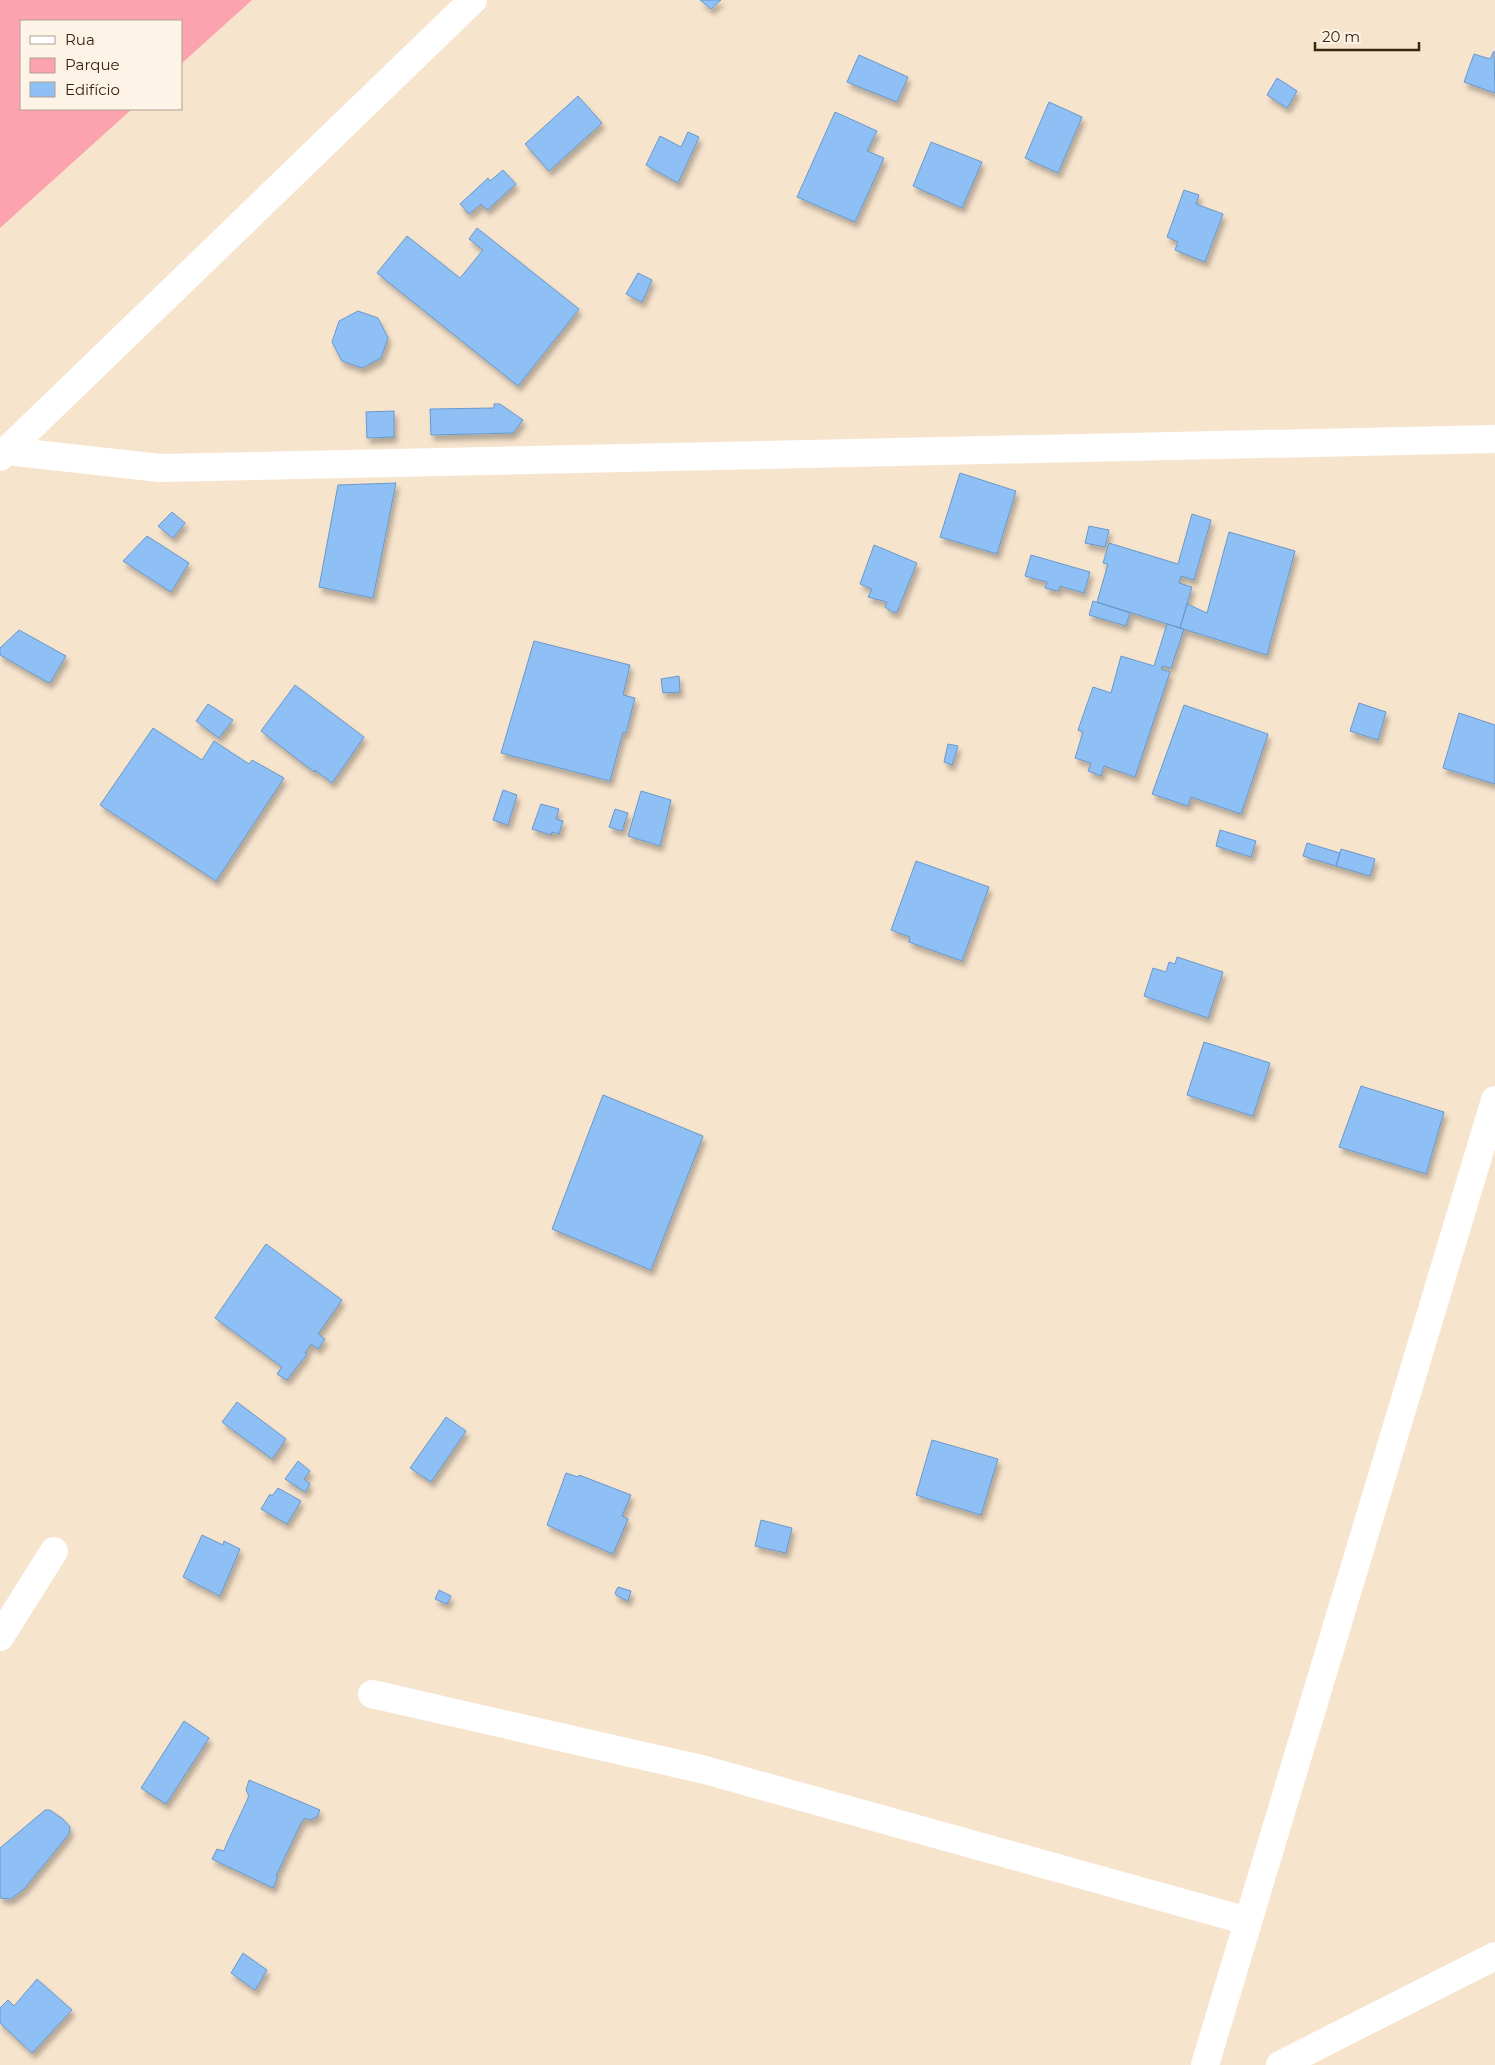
<svg xmlns="http://www.w3.org/2000/svg" width="1495" height="2065" viewBox="0 0 1495 2065" font-family="Montserrat,sans-serif">
	<defs>
		<filter id="shadow"><feDropShadow dx="3" dy="5.5" stdDeviation="2.5" flood-color="#0004"/></filter>
	</defs>
	<rect width="100%" height="100%" fill="#f7e4cd"/>
	<path fill="#fda3b0" d="M0,0H252L181,64V21H21V109H132L0,228Z"/>
	<path fill="#8fc0f5" stroke="#6898cb" filter="url(#shadow)" d="M700,0H721L711,9Z
		M1494,51L1495,93L1464,82L1474,54L1490,59Z
		M859,55L908,77L897,102L847,82Z
		M1277,78L1297,91L1287,108L1267,95Z
		M578,96L602,123L549,171L525,144Z
		M1049,102L1082,117L1058,173L1025,158Z
		M835,112L877,131L867,151L884,158L855,222L797,197Z
		M688,132L699,137L678,183L646,165L660,136L681,147Z
		M931,142L982,162L962,208L913,186Z
		M503,170L516,184L487,210L481,204L469,214L460,204L488,178L490,181Z
		M1184,190L1199,195L1196,204L1223,214L1205,262L1175,250L1178,242L1167,237Z
		M477,228L579,309L518,386L377,273L407,236L460,278L483,250L469,239Z
		M638,273L652,280L642,302L626,294Z
		M358,311L378,318L388,338L381,358L362,368L342,361L332,342L339,321Z
		M494,404H500L523,420L513,433L431,435L430,409L494,408Z
		M394,411V437L367,438L366,412Z
		M960,473L1016,491L997,554L940,537Z
		M396,483L373,598L319,587L338,485Z
		M172,512L185,523L173,538L158,526Z
		M1192,514L1211,520L1194,580L1181,576L1179,583L1192,587L1180,628L1097,602L1108,564L1103,563L1109,543L1178,564Z
		M1089,526L1109,530L1105,547L1085,543Z
		M1229,532L1295,551L1267,655L1180,628L1187,604L1207,613Z
		M147,536L189,563L171,592L123,561Z
		M874,545L917,563L897,612H892L885,607L887,602L868,597L872,589L860,584Z
		M1031,555L1090,572L1084,593L1060,586L1058,591L1045,588L1047,582L1025,576Z
		M1093,601L1130,613L1126,626L1089,615Z
		M1167,624L1184,629L1171,668L1162,666L1161,669L1170,672L1135,777L1104,766L1101,776L1088,771L1091,763L1075,758L1083,732L1078,730L1093,687L1111,693L1121,656L1154,666Z
		M19,630L66,656L51,681L49,683L0,655V648Z
		M534,641L630,665L623,695L635,698L626,733L623,732L610,781L501,753Z
		M679,676L680,692L663,693L661,679Z
		M295,685L364,737L332,783L315,770L314,772L261,731Z
		M1359,703L1386,712L1378,740L1350,731Z
		M208,704L233,720L219,738L196,721Z
		M1184,705L1268,734L1241,814L1191,797L1188,806L1152,794Z
		M1459,713L1495,725V784L1443,768Z
		M153,728L202,760L214,741L249,764L252,760L284,778L216,881L100,805Z
		M948,744L958,746L952,765L944,762Z
		M503,790L517,795L508,825L493,820Z
		M641,791L671,800L660,846L628,836Z
		M541,804L559,809L556,819L563,821L559,834L552,832L551,835L532,829Z
		M615,809L628,813L622,831L609,827Z
		M1220,830L1256,841L1251,857L1216,846Z
		M1307,843L1340,853L1336,866L1303,856Z
		M1341,849L1375,859L1370,876L1336,866Z
		M916,861L989,887L962,961L909,942L910,937L891,930Z
		M1177,957L1223,972L1208,1018L1144,996L1153,968L1166,972L1169,962L1175,964Z
		M1204,1042L1270,1063L1253,1116L1187,1095Z
		M1361,1086L1444,1112L1426,1174L1339,1147Z
		M603,1095L703,1136L651,1270L552,1229Z
		M266,1244L342,1300L318,1334L325,1339L318,1349L311,1344L305,1353L307,1354L287,1380L277,1374L282,1367L215,1318Z
		M237,1402L286,1439L272,1459L222,1422Z
		M446,1417L466,1431L431,1482L410,1468Z
		M932,1440L998,1459L981,1515L916,1495Z
		M298,1461L310,1471L304,1479L310,1484L305,1492L285,1479Z
		M566,1473L578,1477L579,1475L631,1495L622,1516L628,1519L613,1554L547,1525Z
		M278,1488L301,1501L287,1524L261,1509L270,1494L272,1496Z
		M761,1520L792,1528L786,1553L755,1546Z
		M202,1535L223,1545L224,1541L240,1549L220,1596L183,1577Z
		M618,1587L631,1591L628,1601L617,1596L615,1593Z
		M439,1590L451,1596L447,1604L435,1599Z
		M184,1721L209,1738L166,1804L141,1788Z
		M249,1780L320,1810L317,1817L310,1820L305,1818L301,1823L276,1876H278L273,1888L212,1859L217,1849L224,1851L227,1843L249,1796L246,1790Z
		M45,1810H50L63,1819L70,1827L69,1834L24,1889L11,1899L0,1898V1848Z
		M243,1953L267,1970L255,1990L231,1973Z
		M37,1979L72,2010L32,2053L0,2023V2008L8,2000L14,2006Z"/>
	<g fill="none" stroke-linecap="round" stroke-linejoin="round">
		<path stroke="#fff" stroke-width="28" d="M7,451L160,468L1495,439
			M0,1637L54,1551
			M372,1694L705,1770L1248,1921
			M1205,2065L1495,1100
			M1280,2065L1495,1956"/>
		<path stroke="#fff" stroke-width="28" d="M0,457L473,0"/>
	</g>
	<rect x="20" y="20" width="162" height="90" fill="#fdf3e7" stroke="#aea190"/>
	<rect x="30" y="36" width="25" height="8" fill="#ffffff" stroke="#aea190"/>
	<text x="65" y="45" font-size="15" fill="#37250d">Rua</text>
	<rect x="30" y="58" width="25" height="15" fill="#fda3b0" stroke="#aea190"/>
	<text x="65" y="70" font-size="15" fill="#37250d">Parque</text>
	<rect x="30" y="82" width="25" height="15" fill="#8fc0f5" stroke="#aea190"/>
	<text x="65" y="95" font-size="15" fill="#37250d">Edifício</text>
	<path d="M1315 42v8h104v-8" fill="none" stroke="#37250d" stroke-width="2.5"/>
	<text x="1322" y="42" font-size="15" fill="#37250d" stroke="#fdf3e7" stroke-width="4" paint-order="stroke">20 m</text>
</svg>
